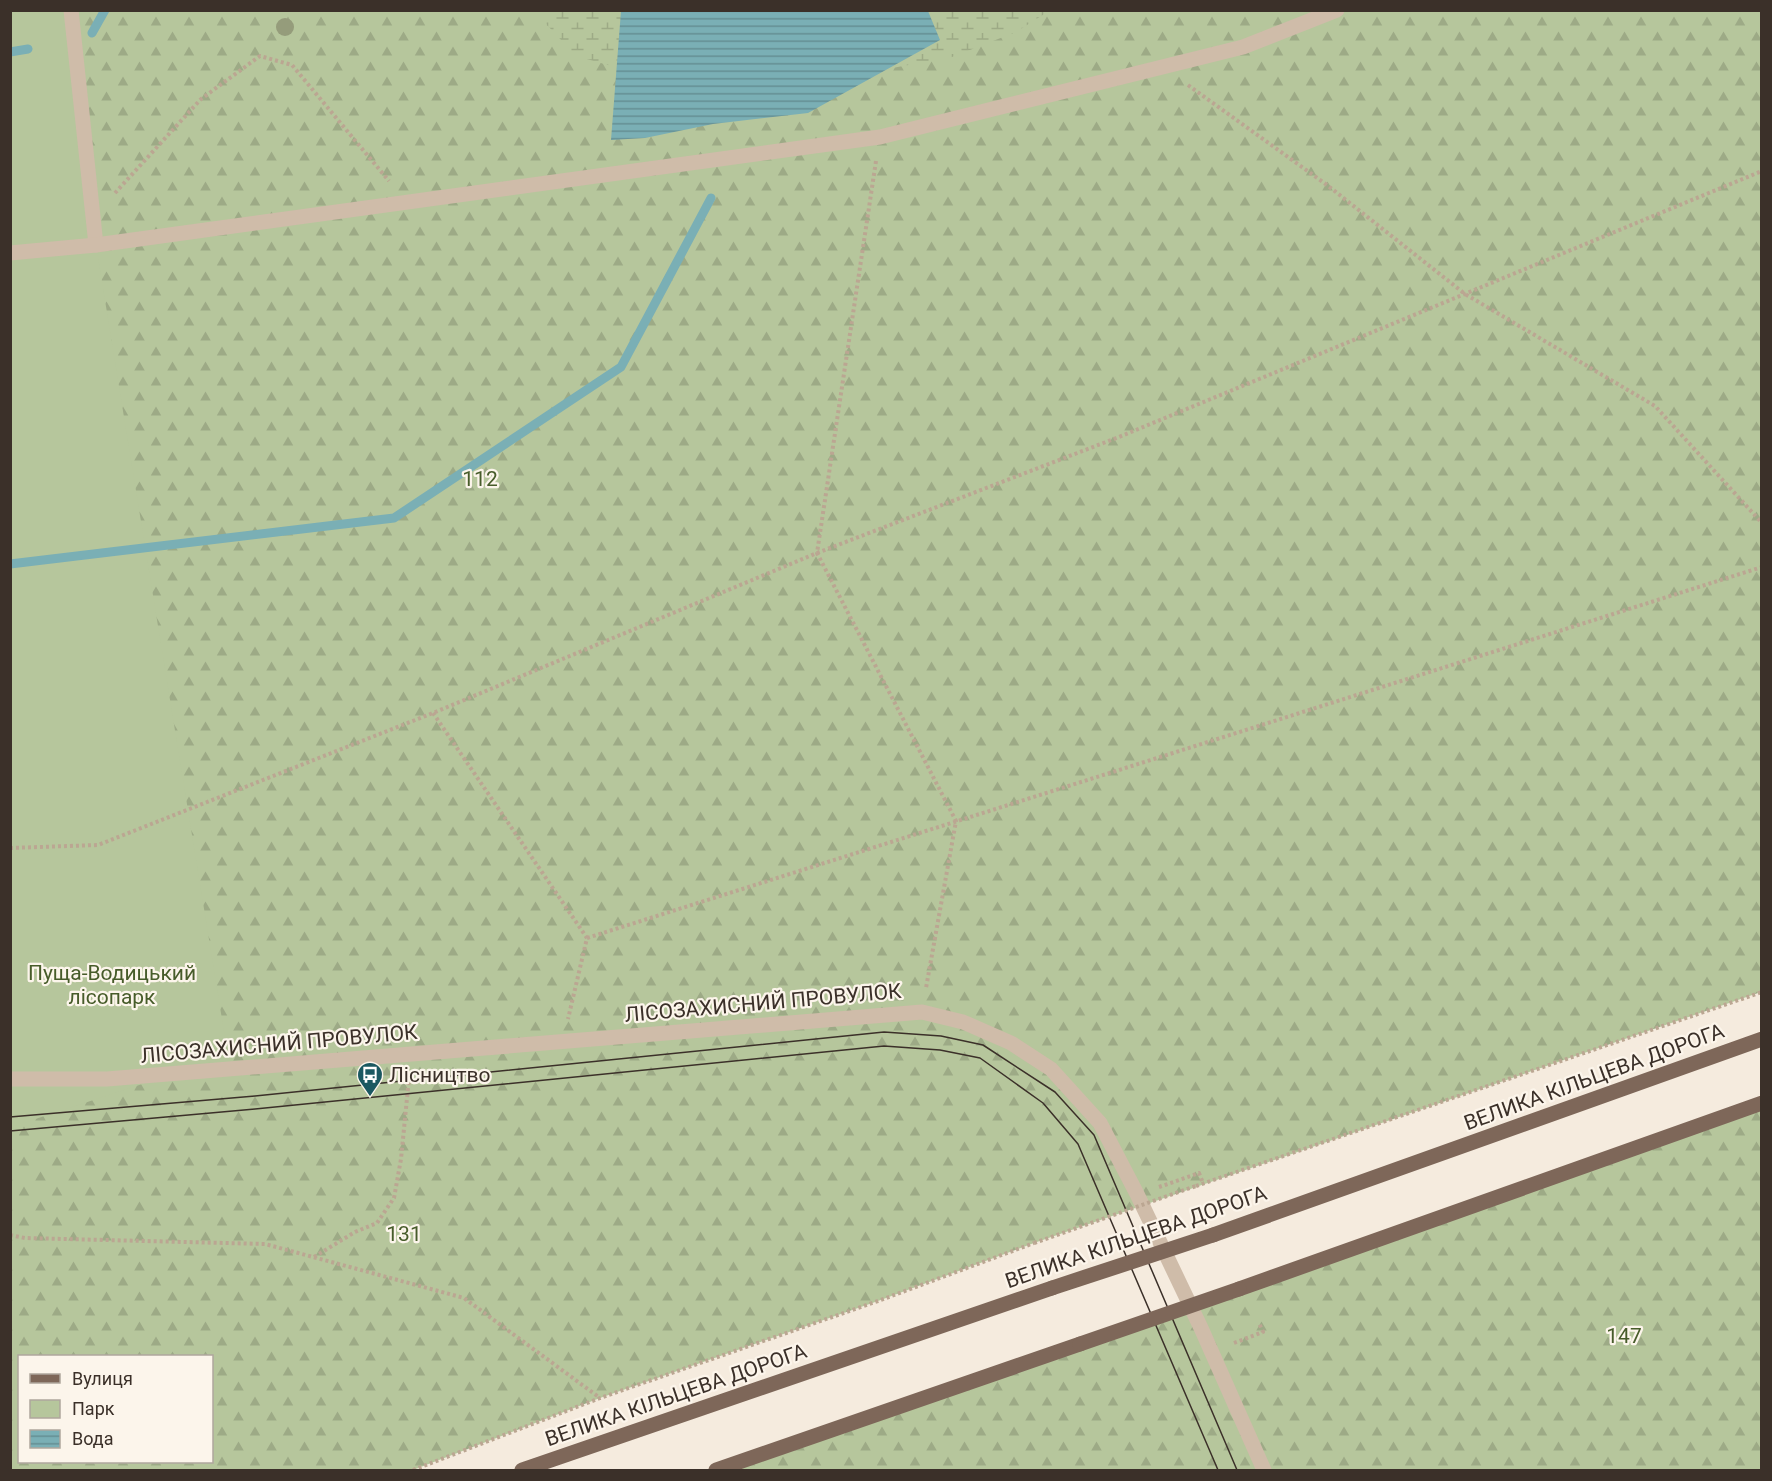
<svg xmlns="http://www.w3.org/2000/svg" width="1772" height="1481" viewBox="0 0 1772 1481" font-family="Roboto,sans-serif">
	<defs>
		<pattern id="forest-firs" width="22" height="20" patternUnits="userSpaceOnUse" patternTransform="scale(1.5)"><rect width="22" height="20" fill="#b6c69c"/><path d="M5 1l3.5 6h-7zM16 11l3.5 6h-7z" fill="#9daa86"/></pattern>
		<pattern id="wetland-marsh" width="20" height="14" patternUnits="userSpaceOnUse" patternTransform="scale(1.5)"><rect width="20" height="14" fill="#b6c69c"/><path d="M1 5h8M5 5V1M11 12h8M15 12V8" fill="none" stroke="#9daa86"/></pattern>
		<pattern id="water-rules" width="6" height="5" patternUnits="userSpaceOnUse" patternTransform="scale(1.5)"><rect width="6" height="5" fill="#7aafb5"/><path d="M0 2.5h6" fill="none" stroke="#658f93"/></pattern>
	</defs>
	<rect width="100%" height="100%" fill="#f5ebde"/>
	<path fill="url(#forest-firs)" fill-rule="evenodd" d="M10,11H1761V992L1034,1243L878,1301L600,1398L413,1470H11ZM20,1356H212V1462H20Z
		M1761,1103V1470H716Z"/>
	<path fill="url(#wetland-marsh)" d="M534,11H1049L1016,32L952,57L838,78H654L576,56Z"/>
	<path fill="#b6c69c" d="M10,11H71L96,245L228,1056L11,1127Z"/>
	<path fill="url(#water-rules)" d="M621,11H928L940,40L808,113L713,124L645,138L611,140Z"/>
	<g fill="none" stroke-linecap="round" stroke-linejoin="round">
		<path stroke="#7aafb5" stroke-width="9" d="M92,33L105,10
			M10,52L28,49
			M10,564L394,518L621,367L711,198"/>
		<path stroke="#bba692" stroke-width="4" stroke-dasharray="3 3" stroke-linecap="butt" d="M1188,85L1327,185L1465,294L1655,406L1762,523
			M876,161L817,553L956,821L926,988
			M115,193L201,99L260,56L292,65L389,181
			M433,713L587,938L568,1019
			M10,848L98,845L433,713L817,553L1119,437L1762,171
			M587,938L1762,567
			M1196,1186L1762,992
			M1159,1187L1199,1173L1203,1183
			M10,1235L25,1238L265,1244L464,1298L600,1398
			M314,1257L355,1232L377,1223L394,1198L401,1159L409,1078
			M1234,1343L1263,1332L1259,1323
			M413,1470L600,1398L878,1301L1034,1243"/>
		<path stroke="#cfbca9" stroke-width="15" d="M71,10L96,245"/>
		<path stroke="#cfbca9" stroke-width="15" d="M10,253L96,245L880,137L1243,47L1337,10
			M10,1079H107L922,1012L963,1022L1011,1043L1051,1069L1100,1123L1137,1194L1201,1328L1264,1470"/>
		<path stroke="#7e6759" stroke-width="15" d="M1213,1235L1762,1039
			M1239,1289L1762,1103
			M522,1470L1052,1288
			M716,1470L1080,1344"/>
		<path stroke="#3b3029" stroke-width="1.5" d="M10,1117L255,1096L884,1032L941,1036L983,1045L1055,1092L1094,1135L1237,1470
			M10,1131L255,1109L884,1046L940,1050L980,1058L1043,1103L1078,1144L1218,1470"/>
		<path stroke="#bba692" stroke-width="4" stroke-dasharray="3 3" stroke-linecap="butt" d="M1034,1243L1196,1186"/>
		<path stroke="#7e6759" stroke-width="15" d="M1052,1288L1213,1235
			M1080,1344L1239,1289"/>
	</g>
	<circle fill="#959c7b" cx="285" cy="27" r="9"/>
	<defs>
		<symbol id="bus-pin" viewBox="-11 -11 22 30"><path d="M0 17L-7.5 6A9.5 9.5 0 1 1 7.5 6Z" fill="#1a5861" stroke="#fcf5eb"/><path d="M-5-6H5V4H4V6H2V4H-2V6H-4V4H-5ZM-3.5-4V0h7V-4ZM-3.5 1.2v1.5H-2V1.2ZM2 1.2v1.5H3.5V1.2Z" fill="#fff"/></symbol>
	</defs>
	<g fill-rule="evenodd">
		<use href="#bus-pin" x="355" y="1060" width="30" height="40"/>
	</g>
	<g text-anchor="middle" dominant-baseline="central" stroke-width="4.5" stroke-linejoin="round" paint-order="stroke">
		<g font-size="21" fill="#475c2a" stroke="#fcf5eb">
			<text x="480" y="479">112</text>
			<text x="112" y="973">Пуща-Водицький<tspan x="112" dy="24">лісопарк</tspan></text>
			<text x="404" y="1234">131</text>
			<text x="1624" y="1336">147</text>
		</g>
		<g font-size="21" fill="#3b3029" stroke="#fcf5eb">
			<text transform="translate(763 1003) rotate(-5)">ЛІСОЗАХИСНИЙ ПРОВУЛОК</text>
			<text transform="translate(279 1044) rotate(-5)">ЛІСОЗАХИСНИЙ ПРОВУЛОК</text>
			<text transform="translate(1594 1077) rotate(-20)">ВЕЛИКА КІЛЬЦЕВА ДОРОГА</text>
			<text transform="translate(1136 1237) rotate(-19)">ВЕЛИКА КІЛЬЦЕВА ДОРОГА</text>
			<text transform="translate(676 1395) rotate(-19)">ВЕЛИКА КІЛЬЦЕВА ДОРОГА</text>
		</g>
		<g font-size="21" fill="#3b3029" stroke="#fcf5eb" text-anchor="start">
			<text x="389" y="1075">Лісництво</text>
		</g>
	</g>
	<rect width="1772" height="1481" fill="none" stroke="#3b3029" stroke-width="24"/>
	<rect x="18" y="1355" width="195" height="108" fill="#fcf5eb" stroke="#afa69d" stroke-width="1.5"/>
	<rect x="30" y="1374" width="30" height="9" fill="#7e6759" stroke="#afa69d" stroke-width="1.5"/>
	<text x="72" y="1385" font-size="18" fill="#3b3029">Вулиця</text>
	<rect x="30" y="1400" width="30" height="18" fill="#b6c69c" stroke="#afa69d" stroke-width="1.5"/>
	<text x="72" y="1415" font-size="18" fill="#3b3029">Парк</text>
	<rect x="30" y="1430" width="30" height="18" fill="url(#water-rules)" stroke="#afa69d" stroke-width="1.5"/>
	<text x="72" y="1445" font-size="18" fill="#3b3029">Вода</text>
</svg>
